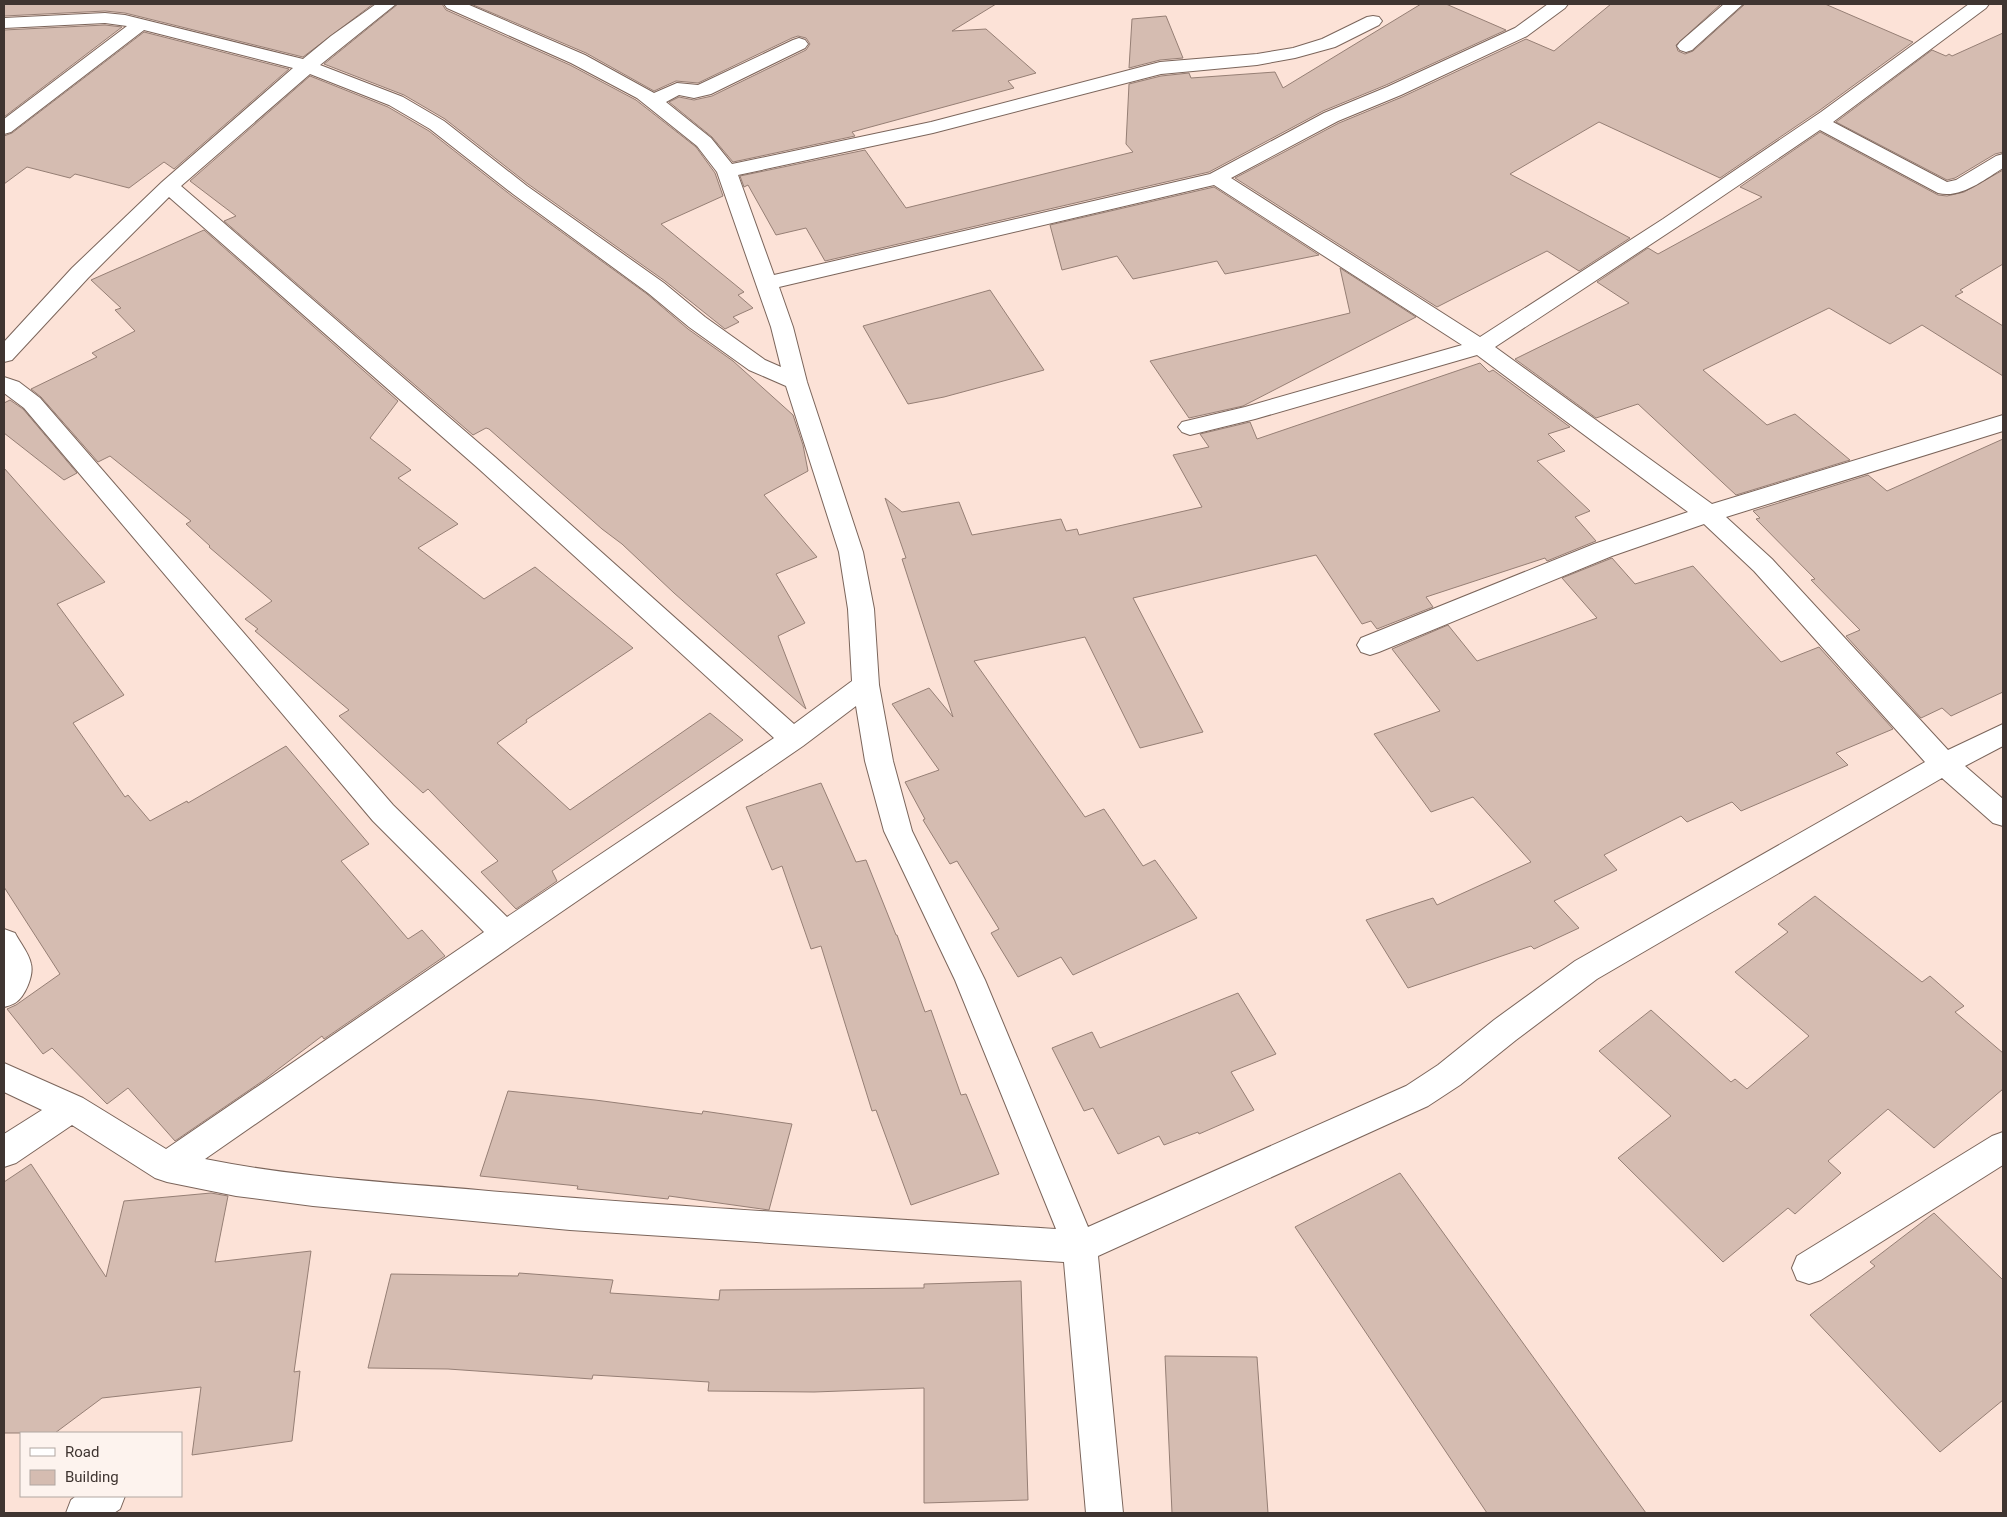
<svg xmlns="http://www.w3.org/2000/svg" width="2007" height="1517" viewBox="0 0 2007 1517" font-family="Roboto,sans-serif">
	<rect width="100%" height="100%" fill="#fce2d7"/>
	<path fill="#d5bcb1" stroke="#967f75" d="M4,4H373L303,57L125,13L105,11L4,16Z
		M398,4H442L446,10L570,65L636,100L696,147L715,173L723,196L661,224L744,292L738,295L753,308L733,317L739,322L725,329L665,281L528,184L445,119L404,95L324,64Z
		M471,4H996L952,31L986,29L1036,73L1008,81L1014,88L852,132L855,136L733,162L712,137L669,102L679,97L694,100L712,96L806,50L810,44L806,38L798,36L792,38L698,83L676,81L654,91L586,53Z
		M1421,4H1446L1506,30L1386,85L1323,111L1209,172L825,261L806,228L776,235L748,185L744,187L740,176L865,150L906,208L1133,152L1126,144L1129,84L1161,76L1189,73L1191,78L1275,72L1283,88Z
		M1611,4H1721L1676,45L1678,51L1685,54L1693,51L1745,4H1825L1913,42L1820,110L1720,178L1599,122L1510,174L1630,238L1579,271L1547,251L1437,307L1235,178L1339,123L1402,97L1526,39L1554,51Z
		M1166,16L1183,58L1160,60L1129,68L1132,19Z
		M105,25L122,27L4,117V30Z
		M144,32L289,69L174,169L164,162L129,188L75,174L70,178L27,167L4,184V136L12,133Z
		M2003,33V152L1995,154L1955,178L1947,180L1836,122L1932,50L1946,56L1949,54L1952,56Z
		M310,76L388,107L429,131L512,196L647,294L688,329L733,361L793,415L803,445L808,471L764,495L817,557L776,574L805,623L778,636L806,709L674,593L622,544L602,529L489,429L486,428L473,435L224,221L236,216L190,181Z
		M1820,132L1938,195L1947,196L1964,192L2003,170V264L1960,290L1963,292L1955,296L2003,326V376L1922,325L1890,344L1829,308L1703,370L1767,425L1795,414L1850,460L1736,495L1638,404L1596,418L1515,359L1629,303L1597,282L1648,248L1658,254L1762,197L1740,187Z
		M1214,187L1319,255L1225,274L1217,261L1133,279L1117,256L1062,270L1050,225Z
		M204,230L398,401L370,438L411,470L398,478L458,524L418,548L484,599L535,567L633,648L526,720L527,722L497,743L570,810L710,713L743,740L552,871L557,881L516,909L481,872L498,861L428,789L423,793L339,716L349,710L255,631L258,629L245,619L272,601L209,547L210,546L186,524L191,521L110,456L98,462L41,397L31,389L97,357L92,353L135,331L115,310L121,308L91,280Z
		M1340,268L1416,317L1243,406L1189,418L1150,361L1350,313Z
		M990,290L1044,370L944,397L908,404L863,326Z
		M1480,363L1489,372L1493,370L1570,427L1548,434L1565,451L1537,461L1590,511L1575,517L1596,541L1547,561L1545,558L1426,597L1433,607L1377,629L1371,621L1362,624L1316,555L1133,598L1203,732L1140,748L1085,637L974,661L1085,817L1104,809L1143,866L1155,860L1197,918L1073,975L1061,957L1018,977L991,933L999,929L957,861L950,864L923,820L925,819L905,782L939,770L892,704L929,688L953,717L902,559L906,558L885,498L902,512L959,502L972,535L1061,519L1066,531L1077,529L1079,535L1202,507L1173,455L1209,447L1200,434L1250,422L1257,439Z
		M10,400L23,409L77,473L64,480L4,433V403Z
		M2003,439V692L1951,716L1942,708L1921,718L1846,636L1860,630L1811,580L1815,579L1756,519L1760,518L1753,511L1868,475L1887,491Z
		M4,468L105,582L57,604L124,695L73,723L125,797L128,795L150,821L187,801L188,803L286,746L369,844L341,861L408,939L422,930L445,956L324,1039L322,1036L264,1080L175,1141L128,1088L107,1104L52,1048L43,1054L7,1009L16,1005L60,974L4,887Z
		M1612,558L1635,584L1693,566L1781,662L1819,647L1893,729L1836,753L1848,765L1790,790L1741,811L1732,802L1687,822L1681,816L1604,855L1617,870L1554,901L1579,928L1534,949L1531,946L1408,988L1366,920L1433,898L1437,905L1531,862L1473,797L1431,812L1374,734L1440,711L1392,649L1448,625L1477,661L1597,618L1562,578Z
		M821,783L856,862L866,860L896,935H897L925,1012L931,1010L961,1095L966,1094L999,1174L911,1205L876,1110L872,1111L821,946L811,949L782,866L772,870L746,807Z
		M1815,896L1922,982L1930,976L1964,1006L1955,1012L2003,1053V1089L1934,1148L1888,1109L1828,1161L1841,1173L1795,1214L1788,1208L1723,1262L1618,1158L1671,1116L1599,1051L1651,1010L1731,1082L1735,1079L1747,1089L1809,1036L1735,972L1788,932L1778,924Z
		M1238,993L1276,1054L1231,1072L1254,1110L1199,1134L1198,1132L1164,1145L1159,1136L1118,1154L1093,1108L1084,1111L1052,1048L1092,1032L1100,1048Z
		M508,1091L595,1100L702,1114L703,1111L792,1124L769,1210L669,1196L668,1199L577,1189L578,1186L480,1176Z
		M31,1164L106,1277L124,1201L211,1193L228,1196L215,1262L311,1251L294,1372L300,1371L292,1441L192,1455L201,1387L102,1398L55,1433H4V1182Z
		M1400,1173L1646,1513H1487L1295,1227Z
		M1934,1213L2003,1280V1400L1940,1452L1810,1315L1875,1266L1870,1262Z
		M519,1273L613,1280L610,1293L719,1300L720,1290L924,1288V1284L1021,1281L1028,1500L924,1503V1388L814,1392L708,1391L709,1382L593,1375L592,1379L448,1369L368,1368L391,1274L518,1276Z
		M1165,1356L1257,1357L1268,1513H1172Z"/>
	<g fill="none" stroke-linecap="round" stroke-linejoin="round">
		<defs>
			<path id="street" d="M376,4H396L320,65L403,97L444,121L527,186L664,283L705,317L765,360L781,367L771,327L717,172L697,146L637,98L571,63L447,8L444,4H467L585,55L654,93L677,83L698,85L793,40L799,38L805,40L808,44L805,48L711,94L694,98L679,95L666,102L711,138L732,164L931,122L1160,62L1257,54L1293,48L1322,39L1367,17L1373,16L1379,17L1382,21L1379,25L1335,47L1295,58L1257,65L1161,74L933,133L738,175L774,275L1210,174L1324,113L1387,87L1515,28L1548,4H1568L1565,8L1527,36L1401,95L1338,121L1231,178L1480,337L1663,219L1821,112L1969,4H1989L1986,8L1833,122L1947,182L1956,180L1996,156L2003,154V168C1985,179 1961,199 1938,193L1820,130L1677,227L1495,347L1712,504L2003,415V431L1726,517L1772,559L1948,750L2003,724V746L1965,766L2003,799V826L1993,823L1942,778L1597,979L1516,1040L1460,1085L1428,1106L1098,1256L1123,1513H1086L1064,1262L570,1230L313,1206L236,1196L167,1182L155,1178L72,1125L16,1163L4,1167V1134L42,1110L4,1092V1063L83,1098L166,1149L484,932L373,821L24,408L4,393V377L19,382L40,398L393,805L507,917L774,738L479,469L169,197L88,278L12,360L4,362V342L72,268L162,182L293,68L144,30L11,132L4,134V119L127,26L105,23L4,28V18L105,13L125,15L303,59L331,36ZM310,74L389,105L430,129L513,194L648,293L689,327L749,370L786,386L839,552L848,609L852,681L794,724L495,457L181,186ZM1214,185L1462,345L1245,407L1182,422L1178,427L1182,432L1190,435L1255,419L1477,355L1688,512L1594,544L1361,638L1357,645L1361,652L1370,655L1379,652L1612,556L1704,524L1754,571L1925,762L1575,961L1494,1020L1438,1065L1406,1086L1088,1227L985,980L912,831L893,761L879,685L874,609L863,552L807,382L793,327L779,287ZM856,706L865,761L884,831L955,980L1056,1229C863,1217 670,1207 478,1190C387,1182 294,1177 205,1159L516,943L803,746Z
				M1724,4H1743L1692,50L1686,52L1680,50L1677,46L1680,42Z
				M4,929L15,933C20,943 29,953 31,964C34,975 25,997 15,1003C12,1005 7,1006 4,1007Z
				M2003,1132V1165L1821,1280L1809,1284L1797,1280L1792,1268L1797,1256L1992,1136Z
				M76,1496H125L120,1509L114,1513H66L71,1500Z"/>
		</defs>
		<use href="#street" stroke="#7b655b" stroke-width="2"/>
		<use href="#street" fill="#fff" fill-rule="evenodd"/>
	</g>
	<rect width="2007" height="1517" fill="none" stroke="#3f3531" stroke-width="10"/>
	<rect x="20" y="1432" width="162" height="65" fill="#fdf3ee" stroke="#b1a7a2"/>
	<rect x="30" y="1448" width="25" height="8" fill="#ffffff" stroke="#b1a7a2"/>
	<text x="65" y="1457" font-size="15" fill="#3f3531">Road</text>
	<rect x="30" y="1470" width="25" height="15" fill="#d5bcb1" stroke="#b1a7a2"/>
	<text x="65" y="1482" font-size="15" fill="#3f3531">Building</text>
</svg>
